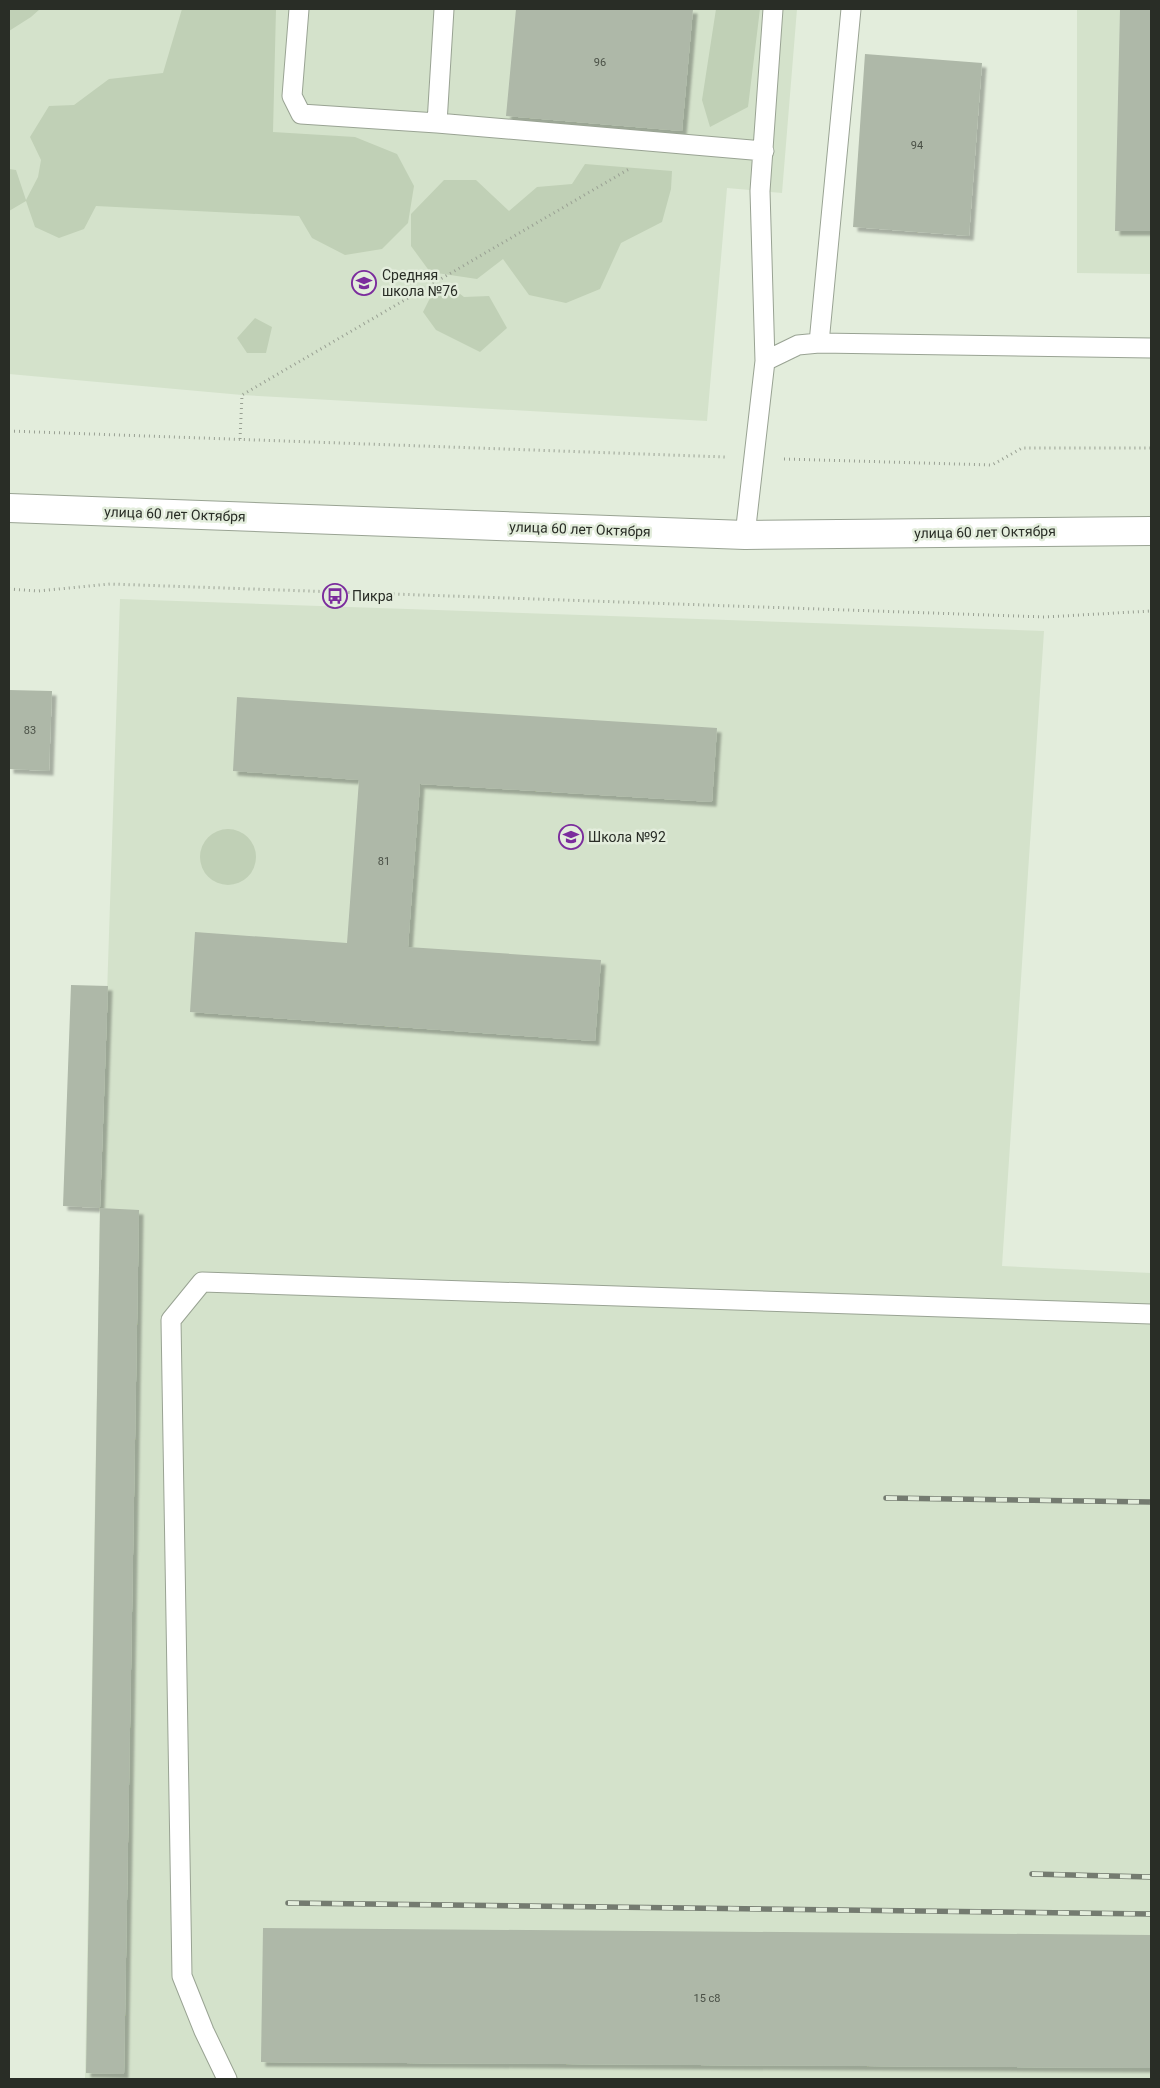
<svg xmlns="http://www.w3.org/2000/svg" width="1160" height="2088" viewBox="0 0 1160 2088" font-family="Roboto,sans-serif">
	<defs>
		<filter id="shadow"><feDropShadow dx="4.5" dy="4.5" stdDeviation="1" flood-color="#0004"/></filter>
	</defs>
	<rect width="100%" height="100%" fill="#e3eddc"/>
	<path fill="#d4e2cb" d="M9,9H797L782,193L727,188L707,421L242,395L9,374Z
		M1077,9H1151V274L1077,273Z
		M120,599L1044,631L1002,1266L1151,1273V2079H85L100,1208Z"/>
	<path fill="#c0d0b6" d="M9,9H40L31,17L9,31Z
		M182,9H276L273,132L355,137L397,154L414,186L408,223L382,249L345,255L312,238L299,216L96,206L84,229L59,238L35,227L26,201L9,211V169L16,170L26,200L38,177L41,160L30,137L49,106L74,105L109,79L163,73Z
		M716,9H760L748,107L710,127L702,100Z
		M585,164L672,171L671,189L662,222L621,243L600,289L566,303L529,295L503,259L477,279L430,272L411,246V214L444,180H476L509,211L537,187L572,184Z
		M455,290L464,297L489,296L507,328L480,352L436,330L423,312L433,292Z
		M255,318L272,327L266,353H247L237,338Z
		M200 857a28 28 0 1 1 56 0a28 28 0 1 1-56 0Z"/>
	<path fill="#aeb8a8" filter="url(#shadow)" d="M516,9H693L682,131L506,116Z
		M1120,9H1151V231H1115Z
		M865,54L982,63L969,236L853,227Z
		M9,690L52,691L49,771L9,769Z
		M237,697L717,728L712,802L420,784L408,947L601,960L595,1041L190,1012L195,932L347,943L359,780L233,771Z
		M71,985L108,986L100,1208L139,1210L124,2074L86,2073L100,1208L63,1206Z
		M263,1928L1151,1935V2068L261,2062Z"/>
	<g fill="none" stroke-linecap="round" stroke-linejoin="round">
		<defs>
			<path id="service" d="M299,9L292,96L301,114L437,123L764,151
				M437,123L444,9
				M819,343L1151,348
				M765,361L760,191L773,9
				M745,535L765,361L798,345L819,343L851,9
				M227,2079L204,2031L182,1976L171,1320L202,1282L1151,1314"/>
			<path id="secondary" d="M9,508L745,535L1151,531"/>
		</defs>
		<use href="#service" stroke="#99a393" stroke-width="21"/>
		<use href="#secondary" stroke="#99a393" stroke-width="30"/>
		<path stroke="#99a093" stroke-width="3" stroke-dasharray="1 4" stroke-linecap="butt" d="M9,431L725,457
			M240,439L242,395L629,169
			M784,459L992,465L1022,448H1151
			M9,589L38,591L110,584L1045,617L1151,611"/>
		<use href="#service" stroke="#fff" stroke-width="19"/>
		<use href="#secondary" stroke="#fff" stroke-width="28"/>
		<defs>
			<path id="rail" d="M886,1498L1151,1502
				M1032,1874L1151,1877
				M288,1903L1151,1914"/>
		</defs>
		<use href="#rail" stroke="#747b70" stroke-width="5.5"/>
		<use href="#rail" stroke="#e3eddc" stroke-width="4" stroke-dasharray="11" stroke-linecap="butt"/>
	</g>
	<defs>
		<symbol id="school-ring" viewBox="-11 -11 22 22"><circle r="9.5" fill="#e3eddc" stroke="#7b2c9d" stroke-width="1.5"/><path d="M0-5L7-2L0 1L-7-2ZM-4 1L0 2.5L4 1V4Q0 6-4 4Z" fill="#7b2c9d"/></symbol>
		<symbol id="bus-ring" viewBox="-11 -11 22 22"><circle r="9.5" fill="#e3eddc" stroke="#7b2c9d" stroke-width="1.5"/><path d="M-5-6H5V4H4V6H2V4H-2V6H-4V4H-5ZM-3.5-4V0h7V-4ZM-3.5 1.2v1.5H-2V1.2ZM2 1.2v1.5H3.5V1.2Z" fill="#7b2c9d"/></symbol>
	</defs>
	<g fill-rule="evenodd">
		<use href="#school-ring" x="350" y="269" width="28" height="28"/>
		<use href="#bus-ring" x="321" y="582" width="28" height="28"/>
		<use href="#school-ring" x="557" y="823" width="28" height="28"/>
	</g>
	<g text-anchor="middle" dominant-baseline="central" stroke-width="5" stroke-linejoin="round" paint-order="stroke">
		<g font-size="11" fill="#4a5046">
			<text x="600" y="62">96</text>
			<text x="917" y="145">94</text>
			<text x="30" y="730">83</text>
			<text x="384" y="861">81</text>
			<text x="707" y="1998">15 с8</text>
		</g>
		<g font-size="14" fill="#292d26" stroke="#e3eddc" text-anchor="start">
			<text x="382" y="275">Средняя<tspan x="382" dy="16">школа №76</tspan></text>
			<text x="352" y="596">Пикра</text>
			<text x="588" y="837">Школа №92</text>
		</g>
		<g font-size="14" fill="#292d26" stroke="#e3eddc">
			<text transform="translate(175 514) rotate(2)">улица 60 лет Октября</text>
			<text transform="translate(580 529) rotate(2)">улица 60 лет Октября</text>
			<text transform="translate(985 532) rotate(-1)">улица 60 лет Октября</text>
		</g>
	</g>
	<rect width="1160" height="2088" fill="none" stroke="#292d26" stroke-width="20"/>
</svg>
